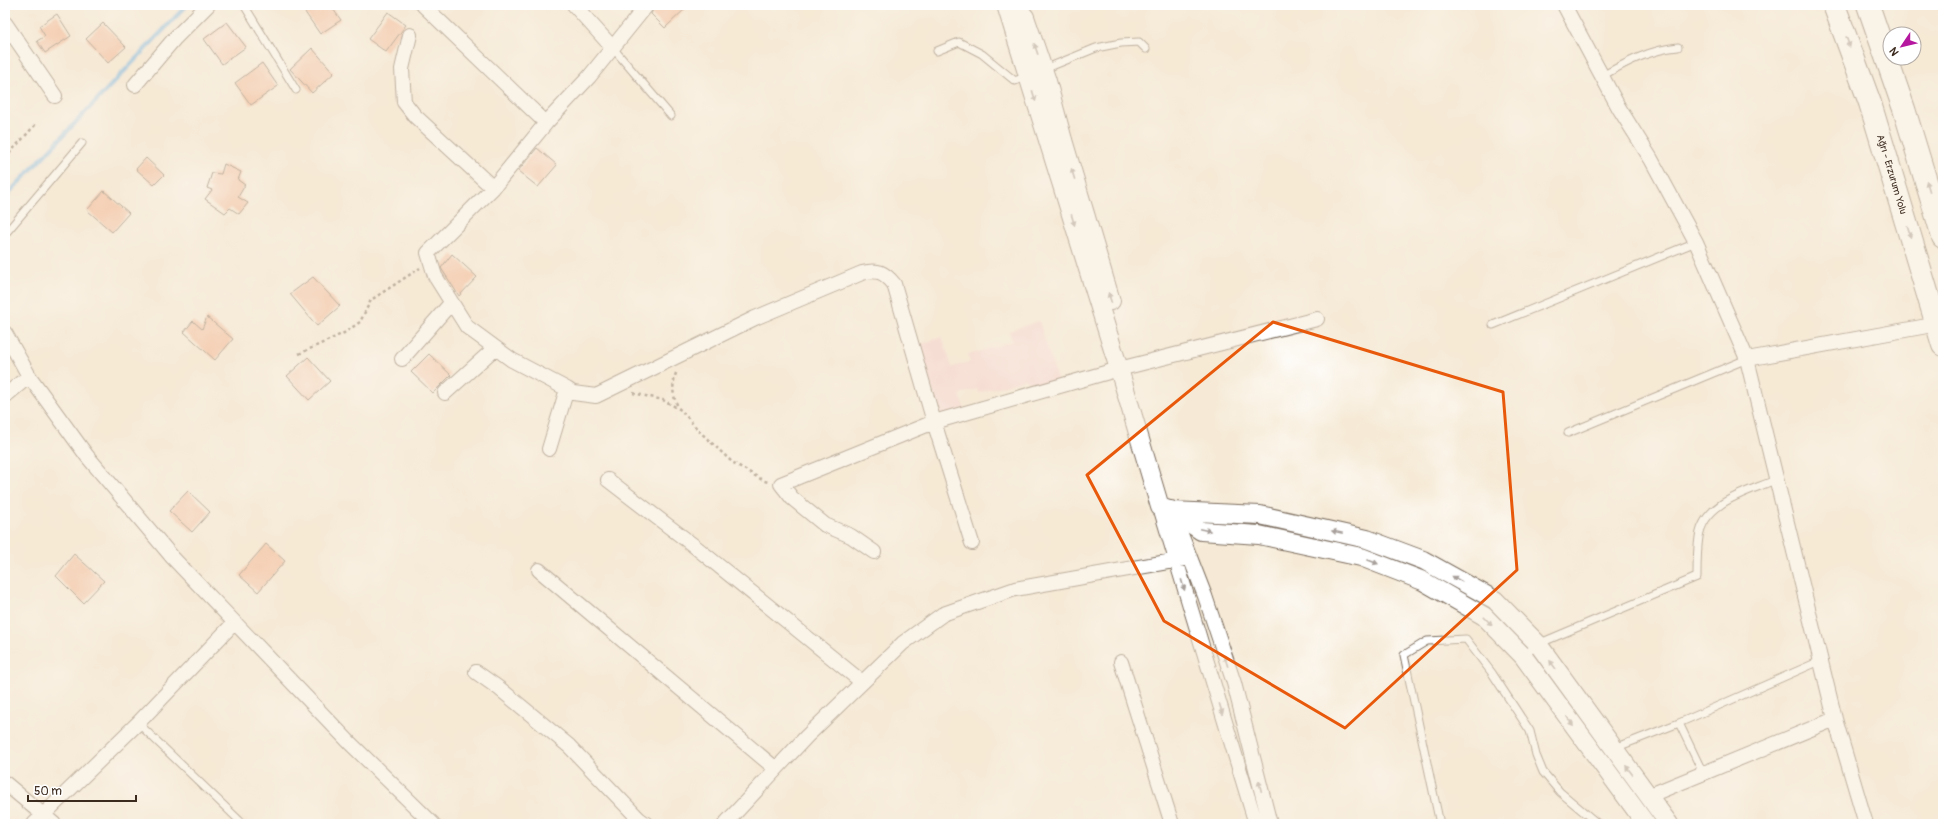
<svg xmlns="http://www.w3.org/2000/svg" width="1948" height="829" viewBox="0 0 1948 829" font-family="Pangolin,sans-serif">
	<rect width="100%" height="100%" fill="#fff"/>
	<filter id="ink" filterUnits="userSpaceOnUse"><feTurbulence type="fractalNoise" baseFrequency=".025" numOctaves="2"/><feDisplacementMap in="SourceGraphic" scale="8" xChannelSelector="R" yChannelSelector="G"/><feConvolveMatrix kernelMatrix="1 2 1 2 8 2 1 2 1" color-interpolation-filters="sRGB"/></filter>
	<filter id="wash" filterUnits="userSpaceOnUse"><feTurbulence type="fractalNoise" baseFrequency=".012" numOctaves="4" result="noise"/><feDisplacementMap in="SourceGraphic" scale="16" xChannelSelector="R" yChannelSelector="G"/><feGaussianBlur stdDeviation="0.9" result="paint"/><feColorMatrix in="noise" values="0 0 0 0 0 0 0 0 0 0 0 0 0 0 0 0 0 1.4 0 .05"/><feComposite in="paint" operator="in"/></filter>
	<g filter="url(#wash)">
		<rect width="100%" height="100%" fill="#f6ead6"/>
		<path fill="#f7cfd1" d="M1039,321L1058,382L1034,389L1025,379L979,393L977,389L960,394L965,410L941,418L918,345L942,337L952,367L970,362L968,355L1012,341L1009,331Z"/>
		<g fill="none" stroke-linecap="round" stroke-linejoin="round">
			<path stroke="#6fb4e5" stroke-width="4.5" d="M5,197L187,5"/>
		</g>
		<g id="blocks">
			<path fill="#f2b18e" d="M300,5H330L341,20L320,34Z
				M655,5H689L665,28L651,14Z
				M388,12L406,25L386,52L368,39Z
				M57,14L71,36L45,53L37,41L45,36L39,26Z
				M227,22L246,47L222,64L204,39Z
				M103,23L126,47L108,63L86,39Z
				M312,48L334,73L312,93L290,69Z
				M262,63L278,86L251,105L235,83Z
				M537,148L557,165L538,187L518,171Z
				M146,158L164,175L154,185L136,169Z
				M224,164L241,172L238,180L245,185L238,197L248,203L239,214L230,208L225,213L205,199L212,190L207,188L212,173L221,174Z
				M104,191L129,213L112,232L87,210Z
				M452,254L477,277L459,296L441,268Z
				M313,277L340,306L317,326L290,294Z
				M207,317L233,339L215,360L184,332L193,321L202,329Z
				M429,354L451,375L433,393L411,372Z
				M308,357L330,381L309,400L287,376Z
				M188,491L210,512L192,532L169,511Z
				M266,544L285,561L258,592L239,575Z
				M74,554L104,581L83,603L56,576Z"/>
		</g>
	</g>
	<g filter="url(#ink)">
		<use href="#blocks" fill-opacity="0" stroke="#7c6d5e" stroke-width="1"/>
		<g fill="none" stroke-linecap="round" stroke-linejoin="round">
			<defs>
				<path id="service" d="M244,5L296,90
					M612,47L671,116
					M937,51L959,42L982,54L1015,81L1027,76
					M1042,70L1096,48L1121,43L1139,42L1146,49
					M1602,76C1627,62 1649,50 1678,47
					M5,234L82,143
					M1493,325L1696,242
					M1568,433L1747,359
					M1523,656L1538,644L1697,577C1697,564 1697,550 1699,537C1704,501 1749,492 1777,479
					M138,723L243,824
					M1679,723L1703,773
					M1615,748L1679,723L1820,661
					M1440,824L1404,655L1427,641L1466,639L1492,673L1530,731L1536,755L1543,772L1560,792L1598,824"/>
				<path id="minor" d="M423,5L546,123
					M574,5L612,47
					M647,5L589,77L546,123L493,188L428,253L435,276L467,327L512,360L567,389L573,393L596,396L755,318L862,273C878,269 884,272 894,284L934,422L972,543
					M1564,5L1619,108L1651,159L1696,242L1747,359L1835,719L1866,824
					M5,23L55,96
					M410,35L402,69L404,102L415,116L493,188
					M135,85L175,38L208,5
					M5,333L29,376L87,456L173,558L350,743L433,824
					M402,359L451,303
					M1747,359L1938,324
					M445,393L495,348
					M5,396L29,376
					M549,449L567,389
					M608,480L693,545L862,682
					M1160,507L1256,824
					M1172,511L1205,596L1234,683L1270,824
					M874,552L851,536L825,525L792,498L781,484L934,422L1119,369L1317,319
					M539,570L776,769
					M1121,662L1172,824
					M476,672L500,689L569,746L639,819L646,824
					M5,783L54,824
					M1648,796L1835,719
					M34,824L138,723L234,623
					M725,824L806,737L903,643L943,614L1015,589L1190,558"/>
				<path id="tertiary" d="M1006,5L1119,369L1160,507L1172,511L1260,515L1367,539L1423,560L1495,600L1538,644L1669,824
					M1015,5L1025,17L1047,81L1063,140L1111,301
					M1171,510L1201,531L1259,535L1361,557L1423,581L1484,616L1523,656L1646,824"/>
				<g id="trunk">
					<path id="s1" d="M1834,5L1870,103L1943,345"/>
					<path d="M1868,5L1904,109L1943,237"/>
				</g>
			</defs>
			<use href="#service" stroke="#7c6d5e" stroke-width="9"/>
			<use href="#minor" stroke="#7c6d5e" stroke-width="16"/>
			<use href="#tertiary" stroke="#7c6d5e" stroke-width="20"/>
			<use href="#trunk" stroke="#7c6d5e" stroke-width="24"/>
			<path stroke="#7c6d5e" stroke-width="2.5" stroke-dasharray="3 3" stroke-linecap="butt" d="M5,158L37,123
				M299,354L344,333L360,322L371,300L420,268
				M676,373C672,385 672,397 679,408
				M633,393L663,400L681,410L699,431L732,462L764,481L769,482"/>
			<use href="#service" stroke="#fff" stroke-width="7"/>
			<use href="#minor" stroke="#fff" stroke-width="14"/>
			<use href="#tertiary" stroke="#fff" stroke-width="18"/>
			<use href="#trunk" stroke="#fff" stroke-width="22"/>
		</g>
		<defs><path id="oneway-solid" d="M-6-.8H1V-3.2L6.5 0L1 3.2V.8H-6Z"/></defs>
		<g fill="#a79f9a">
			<use href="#oneway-solid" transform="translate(1848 42) rotate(70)"/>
			<use href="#oneway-solid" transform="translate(1036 49) rotate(-109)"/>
			<use href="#oneway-solid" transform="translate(1034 96) rotate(73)"/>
			<use href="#oneway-solid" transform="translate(1073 174) rotate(-107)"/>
			<use href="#oneway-solid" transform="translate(1928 186) rotate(-107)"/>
			<use href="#oneway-solid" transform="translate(1073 220) rotate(73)"/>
			<use href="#oneway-solid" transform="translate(1909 232) rotate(73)"/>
			<use href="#oneway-solid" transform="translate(1110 298) rotate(-107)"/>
			<use href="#oneway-solid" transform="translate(1205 530) rotate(12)"/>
			<use href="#oneway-solid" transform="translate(1337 532) rotate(-168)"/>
			<use href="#oneway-solid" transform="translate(1373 562) rotate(21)"/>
			<use href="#oneway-solid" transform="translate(1457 579) rotate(-151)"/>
			<use href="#oneway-solid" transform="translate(1183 585) rotate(73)"/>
			<use href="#oneway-solid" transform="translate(1488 621) rotate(45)"/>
			<use href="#oneway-solid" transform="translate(1226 661) rotate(-108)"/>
			<use href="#oneway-solid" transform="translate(1553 665) rotate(-126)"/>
			<use href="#oneway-solid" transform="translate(1221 709) rotate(73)"/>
			<use href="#oneway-solid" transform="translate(1570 721) rotate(54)"/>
			<use href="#oneway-solid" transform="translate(1629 770) rotate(-127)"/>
			<use href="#oneway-solid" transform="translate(1260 786) rotate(-104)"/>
		</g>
	</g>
	<path d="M0 0H1948V829H0ZM1273,322L1503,392L1517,570L1345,728L1164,621L1087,475Z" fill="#f6ead6" fill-opacity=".55" fill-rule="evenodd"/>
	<path fill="none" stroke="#e8590c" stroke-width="3" stroke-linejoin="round" d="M1273,322L1503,392L1517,570L1345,728L1164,621L1087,475Z"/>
	<g text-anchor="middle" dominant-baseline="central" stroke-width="3" stroke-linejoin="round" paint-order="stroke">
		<g font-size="10" fill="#3b2a1e" stroke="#fff">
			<text stroke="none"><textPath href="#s1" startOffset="179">Ağrı - Erzurum Yolu</textPath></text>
		</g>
	</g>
	<rect width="1948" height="829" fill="none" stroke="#fff" stroke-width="20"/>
	<g transform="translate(1902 46) rotate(235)"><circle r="19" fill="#ffffff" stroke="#b1aaa5"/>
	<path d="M0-3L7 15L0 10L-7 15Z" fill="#b5179e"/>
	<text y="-6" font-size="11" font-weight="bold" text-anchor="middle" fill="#3b2a1e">N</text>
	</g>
	<path d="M28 795v6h108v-6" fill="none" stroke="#3b2a1e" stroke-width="2"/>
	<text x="34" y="795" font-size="12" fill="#3b2a1e" stroke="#ffffff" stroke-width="3" paint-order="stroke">50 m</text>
</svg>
